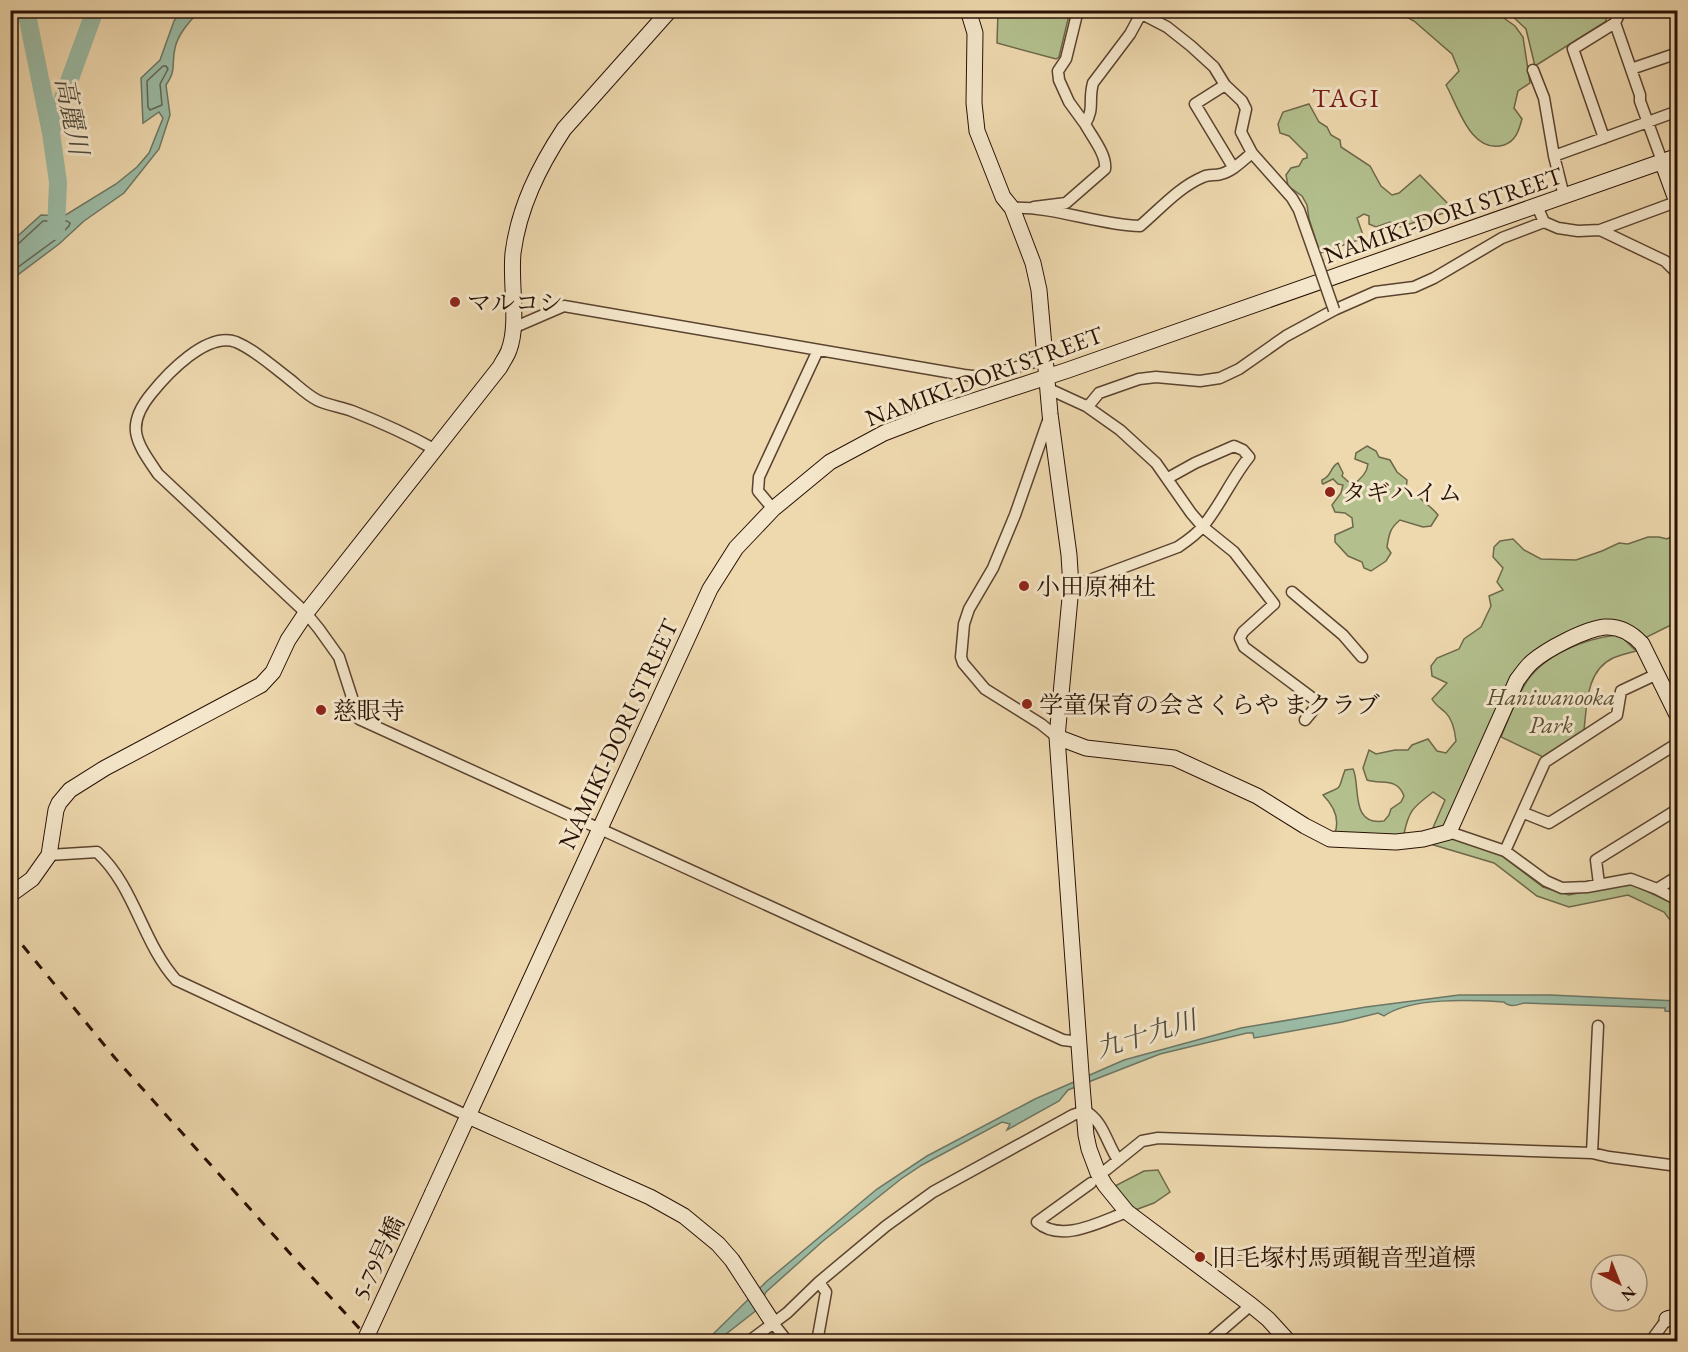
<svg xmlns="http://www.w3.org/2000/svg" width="1688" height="1352" viewBox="0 0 1688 1352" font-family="'EB Garamond','Noto Serif JP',serif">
	<rect width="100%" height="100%" fill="#eed8ae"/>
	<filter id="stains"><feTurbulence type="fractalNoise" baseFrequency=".00333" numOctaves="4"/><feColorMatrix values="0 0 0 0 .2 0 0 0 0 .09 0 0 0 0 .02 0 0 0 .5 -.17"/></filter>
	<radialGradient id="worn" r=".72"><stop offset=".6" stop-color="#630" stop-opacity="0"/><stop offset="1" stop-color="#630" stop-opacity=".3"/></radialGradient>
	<path fill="#b3c08e" stroke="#6e684a" stroke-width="1.5" d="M998,11H1070L1059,57L1056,59L997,43Z
		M1396,11H1494L1515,26L1523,37L1530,83L1518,91L1514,108L1522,119C1519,130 1516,141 1504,145C1471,155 1458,106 1446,85L1459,71L1452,54L1414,21Z
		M1507,11H1610L1605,22L1535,66L1526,29Z
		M1309,104L1319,122L1327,127L1331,135L1340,140L1341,147L1370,166L1381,186L1392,195L1399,193L1420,175L1454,210L1400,227L1390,222L1376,227L1369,224V216L1364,214L1357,218L1364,238L1320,253L1309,219L1307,205L1302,196L1288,186L1286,175L1291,168L1299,166L1303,159L1307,158V154L1289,136L1280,133L1278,124L1283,112Z
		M1367,446L1376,451L1379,457L1390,460L1397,472L1407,480L1406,490L1411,495H1417C1424,503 1432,507 1438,515L1431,526L1423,527L1400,520C1390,528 1389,534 1387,547L1391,553L1386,561L1371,571L1364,568L1362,562L1348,556L1335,542V535L1353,527L1352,518L1345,513L1335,512L1332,505L1341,493L1343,485L1338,484L1333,479L1323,484L1322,483V480C1332,476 1330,467 1338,463L1343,473L1342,476L1352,485C1360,480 1367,474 1368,464L1355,459L1356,453Z
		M1677,533V622L1645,638L1612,622L1529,657L1444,828L1432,830L1445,800L1433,792C1414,807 1409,809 1404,834L1395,837L1335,833C1340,818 1334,806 1323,795C1344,785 1337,792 1345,770L1353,769C1361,784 1349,826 1384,821L1389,815L1391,809L1401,802L1404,796C1397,777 1382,785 1367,780L1363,768L1369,750L1376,754L1395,750H1408L1412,745L1428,739L1437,751L1446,753L1456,741C1455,732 1453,720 1446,713C1441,708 1436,706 1432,699L1447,683L1432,676L1431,666L1437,658L1459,649L1464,639L1481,627L1491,606L1489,596L1503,590L1497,582L1503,568L1493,557L1494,547L1500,541L1513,539L1524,550L1541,559L1576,560L1602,551L1619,543L1628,544L1648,537H1659L1667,539Z
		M1616,635L1623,638L1636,651C1628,653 1620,655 1613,658C1586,671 1587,704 1584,730L1543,757L1501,737C1509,718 1516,698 1527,681C1546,654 1584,639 1616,635Z
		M1453,838L1498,853L1543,887L1569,895L1629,883L1672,903L1677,910V929L1664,912L1628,895L1569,907L1537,896L1494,863L1427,843Z
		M1158,1170L1170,1192L1154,1203L1135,1210L1115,1186L1144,1171Z"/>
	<path fill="#9bbba5" stroke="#6d7765" stroke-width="1.5" d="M181,11H199C190,21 178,34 175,48C171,66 177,69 166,85L170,115L159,149L124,193L84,221L59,244L11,280V242L41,215L64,216L116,184L137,167L149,153L163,118L159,112L143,123L141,78L160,60L174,21Z
		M1459,995H1551L1677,1001V1012L1665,1011V1008L1524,1003C1517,1005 1510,1008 1504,1002C1471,1000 1411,997 1384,1016L1378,1013L1342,1022L1254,1038L1253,1033H1247L1160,1054L1068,1090L1059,1101L1007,1130L1010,1124L1002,1122L922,1165L901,1179L823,1241L766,1292L758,1309L717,1341L705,1342L767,1281L877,1189L927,1156L1035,1099L1124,1060L1241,1028L1366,1007Z"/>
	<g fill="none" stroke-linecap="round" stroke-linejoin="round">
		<path stroke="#626655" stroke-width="1.5" d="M163,66H166L168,69L160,84L162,105L150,110L148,107L147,81Z
			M10,246L17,245L43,221H67L70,223L69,226L55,240L10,273"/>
		<path stroke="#9bbba5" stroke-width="18" d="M26,10L51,133L58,182L56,231
			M51,131L95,10"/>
		<defs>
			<path id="street" d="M1078,10L1066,59L1058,71L1059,80L1069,102L1085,124
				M1621,10L1615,23L1640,95V101L1662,161
				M1142,14L1167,27L1191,46L1214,67L1225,85L1242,101L1246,109L1241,132L1252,153L1292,198L1299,210L1317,261
				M1631,69L1678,53
				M1533,70L1544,98L1554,156L1564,196
				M1225,85L1195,104L1233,167
				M1604,138L1573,49L1615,23
				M1554,156L1678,111
				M1537,206L1544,222L1558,228L1578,231L1600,230L1676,202
				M1034,207L1066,203L1105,169C1107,155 1092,137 1085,124C1095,108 1088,101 1093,83L1130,34L1143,10
				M1012,208C1055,206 1097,225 1140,226C1160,209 1179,187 1203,177C1209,174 1215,176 1221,174C1233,171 1243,160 1252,153
				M1600,230L1665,261L1678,274
				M513,328L564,306L964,375L982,377L1045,359
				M1049,389L1086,406L1090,404L1099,393L1139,379L1156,377L1200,381L1220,378L1239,369L1286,336L1334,310L1375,292L1414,287L1434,278L1502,238L1544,222
				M1086,406L1120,430L1156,463L1191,513L1203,527L1234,552L1274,604L1243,632L1240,638L1244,647L1319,703L1305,720
				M1050,415L1015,515L993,568L969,609L964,624L961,657L963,663L985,689L1041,724L1057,737
				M434,449C407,434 380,422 352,411C341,407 327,405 317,400C307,395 297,385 288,378C272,366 255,350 236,342C207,331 167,374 151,394C124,427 137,443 158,474L306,613L319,629L339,657L359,719L1063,1040L1080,1042
				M773,509L758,491L759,477L818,350
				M1071,587L1178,547C1187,541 1197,534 1204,525C1221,504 1232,478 1249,457L1243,450L1234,446L1195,463L1168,478
				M1292,592L1343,635L1362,657
				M1524,813L1549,823L1678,743
				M1449,832L1505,851L1546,881L1562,888L1587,887L1631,879L1657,889L1674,898L1678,902
				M1505,851L1545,762L1617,715L1621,691L1657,674
				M49,855L97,852C135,887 142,942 176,980L468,1116
				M1599,884L1596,860L1678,809
				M1657,889L1678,876
				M1592,1153L1598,1026
				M1106,1170L1142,1141L1158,1138L1592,1153L1609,1157L1678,1166
				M1091,1183L1037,1222C1062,1244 1101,1221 1127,1212
				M773,1323L788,1342
				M748,1342L787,1313L819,1282L886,1226L933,1192L1073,1115L1085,1111C1103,1120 1107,1144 1118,1160
				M817,1342L826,1292L819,1282
				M1208,1342L1251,1305
				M1650,1342L1667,1319"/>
			<path id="secondary" d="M968,10L975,33L974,103L977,131L1003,197L1012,208L1033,263L1039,290L1050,414L1069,555L1071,587L1057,737L1081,1073L1086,1135L1089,1149L1098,1173L1105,1185L1127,1212L1251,1305L1268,1319L1289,1342
				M1662,161L1678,205
				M1057,737L1086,748L1174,758L1257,796L1305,826L1330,839L1396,842L1423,839L1449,832L1517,680C1522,674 1526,667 1532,662C1547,649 1585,629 1605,627C1620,626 1632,633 1642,644L1678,717
				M10,895L32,879L49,855L56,810L59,803L70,790L105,768L261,685L273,672L288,640L306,613L500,367C503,361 507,356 509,350C519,324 510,282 513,253C519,207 539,167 564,129L670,10
				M468,1116L650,1197L684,1216L718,1244L732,1260L773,1323
				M433,1192L710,589L736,548L773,509L830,462L884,433L931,415L1068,370L1678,156
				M1667,1319L1678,1316"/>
		</defs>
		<use href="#street" stroke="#5a432f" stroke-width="13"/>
		<use href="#secondary" stroke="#281105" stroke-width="17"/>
		<use href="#street" stroke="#f4e6ca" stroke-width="10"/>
		<use href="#secondary" stroke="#f4e6ca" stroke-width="15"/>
		<path stroke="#281105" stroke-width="3" stroke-dasharray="10 10" stroke-linecap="butt" d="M10,930L115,1058L295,1259L372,1342"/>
		<defs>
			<path id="street-bridge" d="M1317,261L1334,310"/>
			<path id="secondary-bridge" d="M364,1342L433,1192"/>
		</defs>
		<use href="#street-bridge" stroke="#5a432f" stroke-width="13" stroke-linecap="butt"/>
		<use href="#secondary-bridge" stroke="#281105" stroke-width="17" stroke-linecap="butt"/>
		<use href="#street-bridge" stroke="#f4e6ca" stroke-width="10"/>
		<use href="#secondary-bridge" stroke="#f4e6ca" stroke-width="15"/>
	</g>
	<g fill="#8f2418" stroke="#f4e6ca" stroke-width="2">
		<circle cx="455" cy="302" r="6"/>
		<circle cx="1330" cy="492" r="6"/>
		<circle cx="1024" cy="586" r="6"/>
		<circle cx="1027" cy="704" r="6"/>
		<circle cx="321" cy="710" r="6"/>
		<circle cx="1200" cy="1257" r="6"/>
	</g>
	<g text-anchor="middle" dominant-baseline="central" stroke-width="6" stroke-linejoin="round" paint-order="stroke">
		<g font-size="24" fill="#281105" stroke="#f4e6ca">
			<text transform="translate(1443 215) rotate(-19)">NAMIKI-DORI STREET</text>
			<text transform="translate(984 376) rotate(-20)">NAMIKI-DORI STREET</text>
			<text transform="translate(618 734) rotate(-65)">NAMIKI-DORI STREET</text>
			<text transform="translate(378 1258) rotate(-65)">5-79号橋</text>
		</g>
		<g font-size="24" fill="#281105" stroke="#f4e6ca" text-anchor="start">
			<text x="467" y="302">マルコシ</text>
			<text x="1342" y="492">タギハイム</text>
			<text x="1036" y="586">小田原神社</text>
			<text x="1039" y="704">学童保育の会さくらや まクラブ</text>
			<text x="333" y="710">慈眼寺</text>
			<text x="1212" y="1257">旧毛塚村馬頭観音型道標</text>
		</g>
		<g font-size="24" font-style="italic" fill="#594e35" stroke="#f4e6ca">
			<text x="1551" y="696">Haniwanooka<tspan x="1551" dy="28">Park</tspan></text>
		</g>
		<g font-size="26" font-style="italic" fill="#504c3d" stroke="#f4e6ca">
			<text transform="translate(72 116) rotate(79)">高麗川</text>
			<text transform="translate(1146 1034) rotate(-17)">九十九川</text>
		</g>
		<g font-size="27" letter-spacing="1.5" fill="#7a1f14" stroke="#f4e6ca">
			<text x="1346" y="97">TAGI</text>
		</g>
	</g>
	<rect width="1688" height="1352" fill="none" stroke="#eed8ae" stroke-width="36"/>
	<rect x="12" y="12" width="1664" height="1328" fill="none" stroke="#281105" stroke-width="3"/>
	<rect x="18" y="18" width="1652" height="1316" fill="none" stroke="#281105" stroke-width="1.5"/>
	<g transform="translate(1619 1283) rotate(138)"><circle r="28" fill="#f4e6ca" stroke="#a2917b" stroke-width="1.5"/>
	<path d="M0-4.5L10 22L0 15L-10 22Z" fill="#8f2418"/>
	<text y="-9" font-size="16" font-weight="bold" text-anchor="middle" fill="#281105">N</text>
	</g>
	<rect width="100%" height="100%" filter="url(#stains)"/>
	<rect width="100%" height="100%" fill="url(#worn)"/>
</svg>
